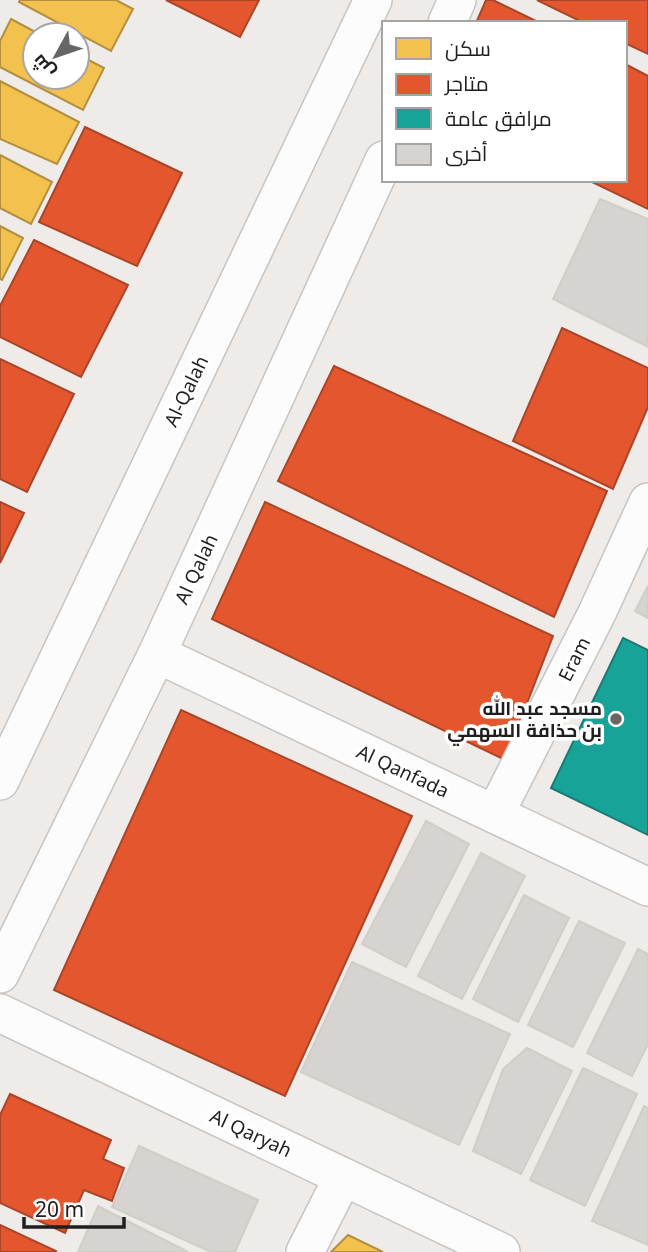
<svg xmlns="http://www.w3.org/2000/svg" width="648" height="1252" viewBox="0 0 648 1252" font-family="'Noto Sans',Cairo,sans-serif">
	<rect width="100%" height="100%" fill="#eeebe8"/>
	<path fill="#f2c14e" stroke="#b39040" stroke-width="2" d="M20,0H116L133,9L111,51L19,2Z
		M11,19L41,35H35V77H77V54L104,68L83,110L0,67V41Z
		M0,81L79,122L57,164L0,139Z
		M0,155L52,182L31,224L0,208Z
		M0,226L23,238L2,280L0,279Z
		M348,1235L383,1252H331Z"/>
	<path fill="#e4572e" stroke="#a9462a" stroke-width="2" d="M166,0H259L240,37Z
		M486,0H493L540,23H476Z
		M537,0H648V54L625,43V23H584Z
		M625,64L648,76V209L588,180H625Z
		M85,127L182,173L137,266L39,222Z
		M34,240L128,285L81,377L0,337V306Z
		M562,328L648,368V407L613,489L513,441Z
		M0,359L74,394L27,492L0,479Z
		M334,366L607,491L554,617L278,481Z
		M0,502L24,513L0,563Z
		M265,502L553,636L505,760L212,619Z
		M181,710L412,816L285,1096L54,990Z
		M10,1094L111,1140L103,1159L124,1168L112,1201L84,1190L65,1233L0,1203V1115Z
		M0,1225L56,1251L55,1252H0Z"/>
	<path fill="#17a398" stroke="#197b74" stroke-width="2" d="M623,638L648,650V835L551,788Z"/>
	<path fill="#d6d3d1" stroke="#d1cdc9" stroke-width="2" d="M600,199L648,219V347L553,299Z
		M648,586V618L635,611Z
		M426,821L469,844L406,967L362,944Z
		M481,853L525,876L462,999L418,976Z
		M524,895L569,918L518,1022L473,999Z
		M579,921L625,943L573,1047L528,1025Z
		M638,949L648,954V1044L632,1076L587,1053Z
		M352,962L510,1034L459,1145L301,1072Z
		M527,1048L572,1071L521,1174L473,1151L503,1069Z
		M583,1068L637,1094L585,1206L530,1180Z
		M644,1106L648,1108V1245L592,1221Z
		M139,1146L258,1200L235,1252H211L112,1207Z
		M98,1206L188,1252H78Z"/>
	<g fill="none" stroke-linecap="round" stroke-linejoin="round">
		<defs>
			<path id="minor" d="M447,23L457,0
				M157,654L648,887
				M0,781L373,0
				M495,814L597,613L648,502
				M0,974L157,654L384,160
				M0,1013L501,1252
				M305,1252L343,1177"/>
		</defs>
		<use href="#minor" stroke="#c6c5c4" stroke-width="40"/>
		<use href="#minor" stroke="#fcfcfc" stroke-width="37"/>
	</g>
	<circle fill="#676665" stroke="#fff" stroke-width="2.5" cx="616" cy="719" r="7"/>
	<g text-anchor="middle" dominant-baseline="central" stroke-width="7" stroke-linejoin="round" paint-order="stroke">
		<g font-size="19" fill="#1f1f1f" stroke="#fff">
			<text transform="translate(186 391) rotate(-64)">Al-Qalah</text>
			<text transform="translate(196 569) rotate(-65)">Al Qalah</text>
			<text transform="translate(574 659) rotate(-63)">Eram</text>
			<text transform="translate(403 771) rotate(25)">Al Qanfada</text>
			<text transform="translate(251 1133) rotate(25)">Al Qaryah</text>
		</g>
		<g font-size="19" font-weight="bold" fill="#1f1f1f" stroke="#fff" text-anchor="end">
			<text x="602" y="708">مسجد عبد الله<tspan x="602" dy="22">بن حذافة السهمي</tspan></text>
		</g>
	</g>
	<rect x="382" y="21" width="245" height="161" fill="#ffffff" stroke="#a5a5a5" stroke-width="2"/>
	<rect x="396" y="38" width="35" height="21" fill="#f2c14e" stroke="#a5a5a5" stroke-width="2"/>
	<text x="445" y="56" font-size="21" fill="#1f1f1f">سكن</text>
	<rect x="396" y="74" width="35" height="21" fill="#e4572e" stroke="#a5a5a5" stroke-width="2"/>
	<text x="445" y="91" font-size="21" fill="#1f1f1f">متاجر</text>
	<rect x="396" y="108" width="35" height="21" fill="#17a398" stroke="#a5a5a5" stroke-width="2"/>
	<text x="445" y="126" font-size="21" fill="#1f1f1f">مرافق عامة</text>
	<rect x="396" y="144" width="35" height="21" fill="#d6d3d1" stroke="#a5a5a5" stroke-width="2"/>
	<text x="445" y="161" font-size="21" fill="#1f1f1f">أخرى</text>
	<g transform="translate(56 56) rotate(230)"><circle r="33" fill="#ffffff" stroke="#a5a5a5" stroke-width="2"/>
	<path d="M0-5L12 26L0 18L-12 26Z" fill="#676665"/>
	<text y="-10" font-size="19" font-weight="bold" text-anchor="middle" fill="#1f1f1f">ش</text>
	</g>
	<path d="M24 1217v10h100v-10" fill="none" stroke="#1f1f1f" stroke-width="3.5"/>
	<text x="35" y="1217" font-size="21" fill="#1f1f1f" stroke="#ffffff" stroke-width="5" paint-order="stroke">20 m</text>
</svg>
